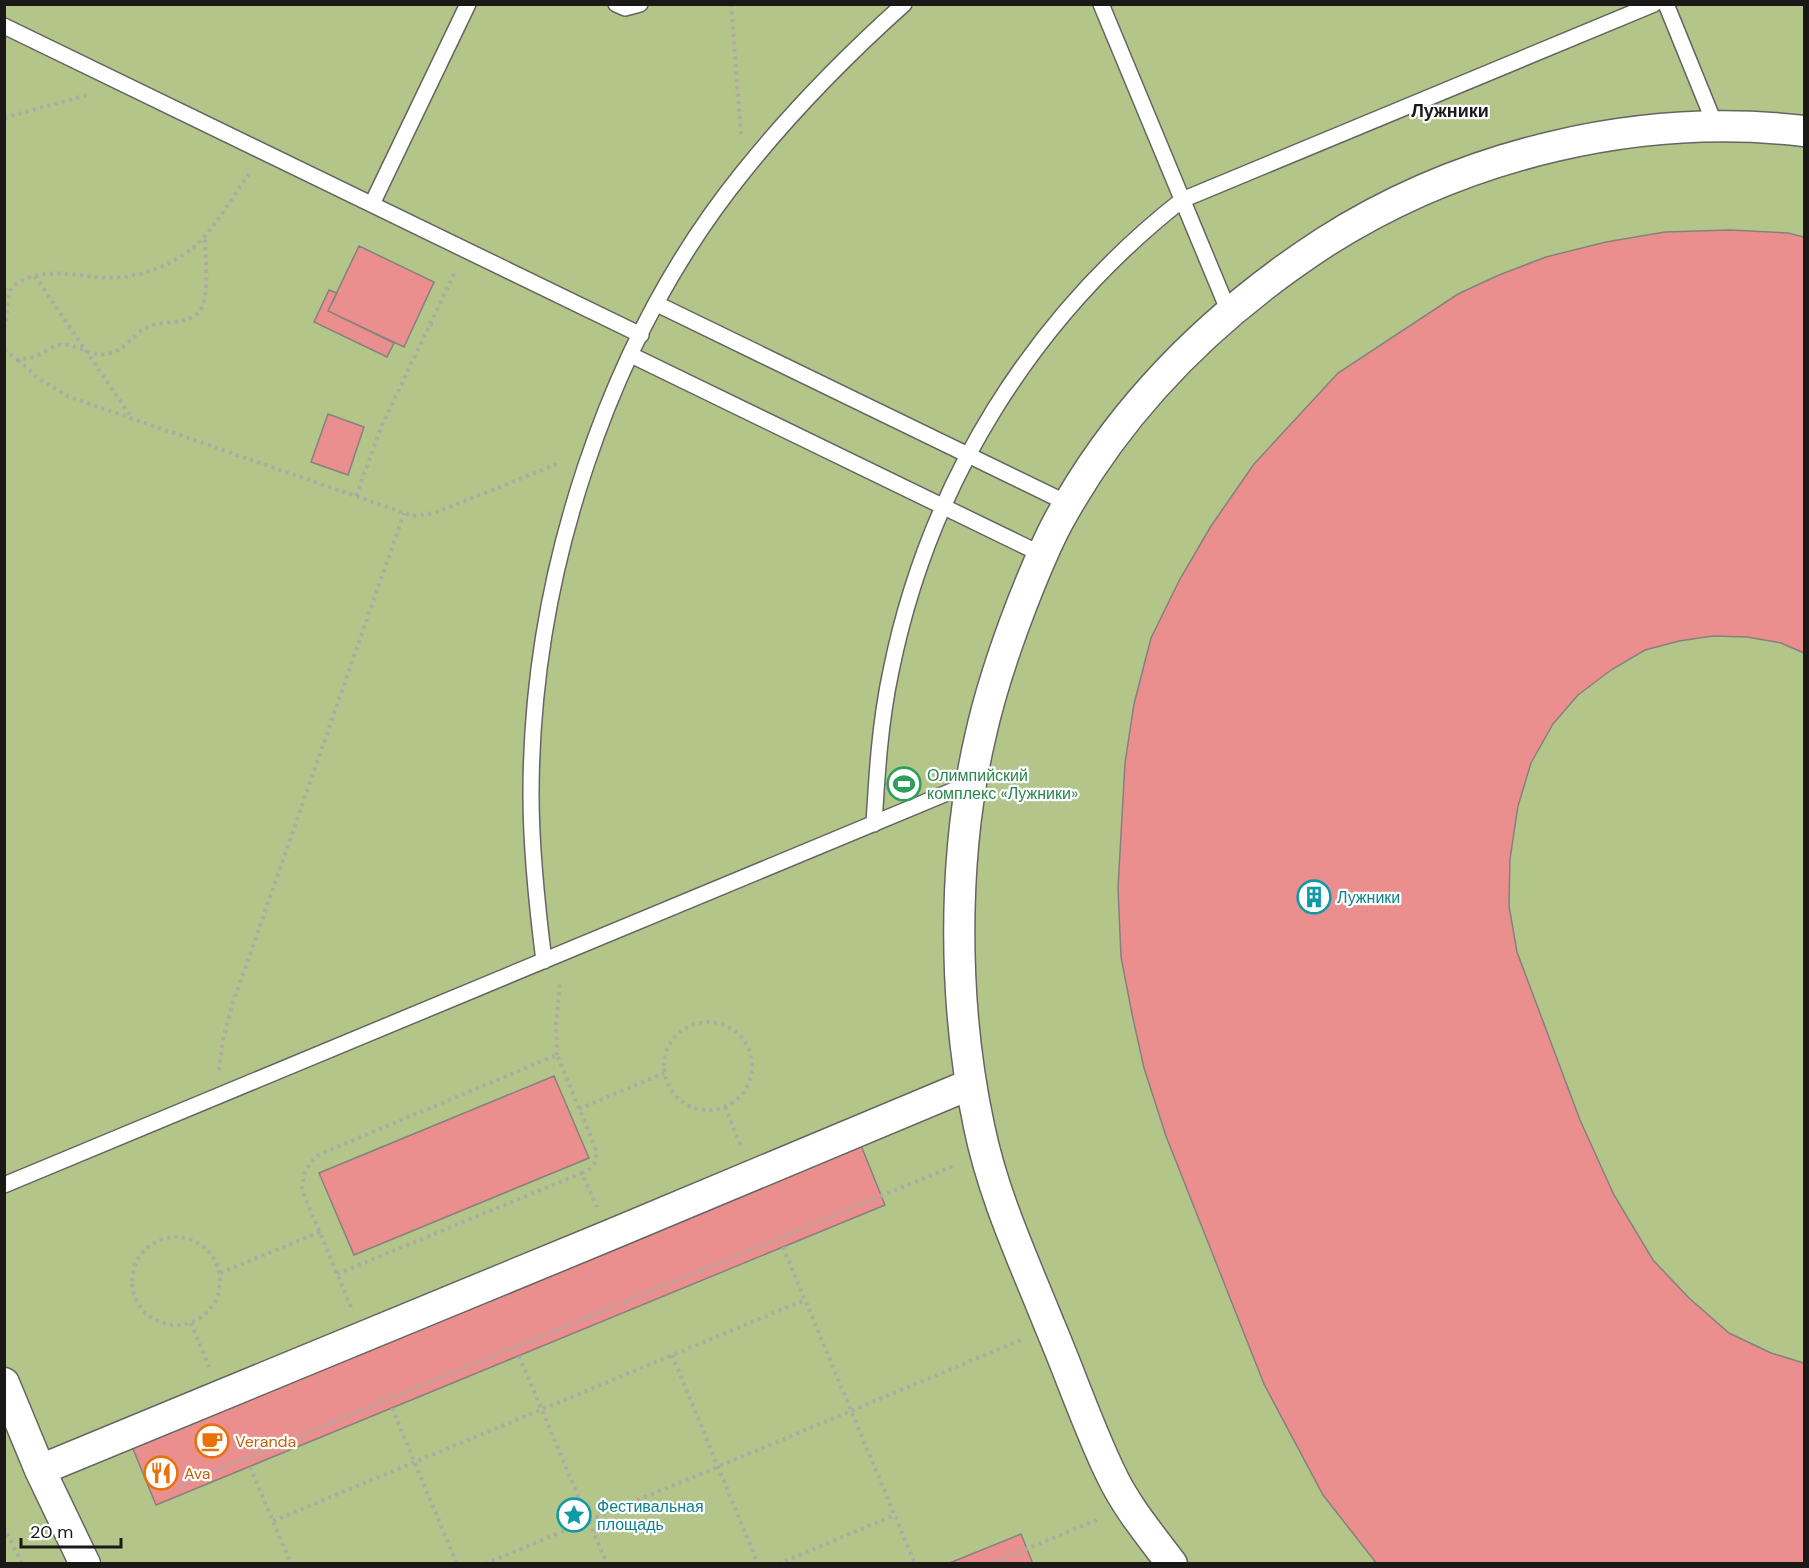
<svg xmlns="http://www.w3.org/2000/svg" width="1809" height="1568" viewBox="0 0 1809 1568" font-family="'DM Sans',sans-serif">
	<rect width="100%" height="100%" fill="#ebeae6"/>
	<path fill="#b4c589" d="M5,5H1804V1563L5,1564Z"/>
	<path fill="#ea8f8d" stroke="#858181" stroke-width="1.5" d="M1730,230L1788,233L1804,237V653L1781,643L1747,637L1713,636L1679,641L1645,650L1611,670L1578,695L1553,724L1531,763L1518,806L1510,859L1509,906L1517,952L1580,1120L1614,1195L1653,1260L1689,1298L1729,1333L1771,1353L1804,1363V1564H1377L1323,1495L1264,1384L1166,1136L1144,1068L1132,1014L1121,957L1118,888L1125,763L1134,704L1151,638L1180,579L1211,526L1254,464L1338,373L1458,294L1499,275L1546,257L1606,242L1665,232Z
		M359,246L434,282L404,347L328,311Z
		M329,290L337,293L328,311L394,343L387,357L314,322Z
		M328,414L364,427L348,475L311,462Z
		M554,1076L589,1158L354,1255L319,1173Z
		M860,1143L885,1205L156,1505L131,1444Z
		M1021,1534L1033,1564H947Z"/>
	<g fill="none" stroke-linecap="round" stroke-linejoin="round">
		<defs>
			<path id="lane" d="M616,4L625,8L640,4
				M1101,4L1229,312
				M1666,4L1716,127
				M4,26L641,335
				M372,204L468,4
				M657,304L1069,504
				M631,355L1043,555
				M874,824C877,773 880,722 891,671C929,483 1032,318 1182,200L1654,4
				M544,961C537,906 531,851 531,795C531,578 607,340 744,171C793,110 846,56 904,4
				M4,1185L971,783"/>
			<path id="street" d="M4,1383L40,1470L85,1564
				M40,1470L610,1235L971,1084
				M1172,1564C1150,1535 1125,1505 1110,1472C1087,1424 1070,1373 1049,1324C1023,1259 993,1195 979,1126C953,1005 952,859 980,738C990,692 1005,648 1022,604C1033,576 1044,548 1058,522C1121,406 1216,313 1325,242C1465,153 1640,112 1804,131"/>
		</defs>
		<use href="#lane" stroke="#666562" stroke-width="18"/>
		<use href="#street" stroke="#666562" stroke-width="33"/>
		<path stroke="#abaaa7" stroke-width="4" stroke-dasharray="3 4.5" stroke-linecap="butt" d="M731,4L741,134
			M4,118L87,95
			M35,276L131,417
			M4,288L9,292
			M430,324L437,327
			M4,328C9,314 5,292 15,285C38,268 69,274 95,277C133,282 181,265 206,235C222,215 236,192 251,171
			M4,350L18,360C24,359 30,358 36,356C46,352 54,344 65,345C84,346 92,360 114,352C128,347 135,331 150,326C168,319 194,327 203,305C209,288 205,255 205,236
			M18,360L38,378L67,396L413,516L434,513L560,463
			M356,496L382,425L455,272
			M664 1066a44 44 0 1 1 88 0a44 44 0 1 1-88 0Z
			M557,1055L556,1024L560,981
			M219,1070L223,1040L231,1009L404,513
			M725,1107L741,1146
			M579,1109L664,1073
			M132 1281a44 44 0 1 1 88 0a44 44 0 1 1-88 0Z
			M783,1247L915,1564
			M220,1273L320,1232
			M337,1274L582,1173
			M351,1307L302,1190C303,1174 307,1164 320,1154L557,1055L595,1147C598,1160 595,1168 582,1173L597,1207
			M191,1323L209,1367
			M672,1355L758,1564
			M519,1356L607,1564
			M392,1408L457,1564
			M250,1467L291,1564
			M180,1485L956,1165
			M273,1521L805,1300
			M4,1527L22,1564
			M485,1564L1023,1339
			M778,1564L895,1515
			M990,1564L1099,1519"/>
		<use href="#lane" stroke="#fff" stroke-width="15"/>
		<use href="#street" stroke="#fff" stroke-width="30"/>
	</g>
	<defs>
		<symbol id="stadium-ring" viewBox="-11 -11 22 22"><circle r="9.5" fill="#fff" stroke="#2e9e5b" stroke-width="1.5"/><path d="M0-5a6.5 5 0 1 0 0 10a6.5 5 0 1 0 0-10ZM-3.5-1.8h7v3.6h-7Z" fill="#2e9e5b"/></symbol>
		<symbol id="building-ring" viewBox="-11 -11 22 22"><circle r="9.5" fill="#fff" stroke="#0f9aa8" stroke-width="1.5"/><path d="M-4-6H4V6H1V3H-1V6H-4ZM-2.5-4.3h1.7v1.8h-1.7ZM.8-4.3h1.7v1.8H.8ZM-2.5-1h1.7V.8h-1.7ZM.8-1h1.7V.8H.8Z" fill="#0f9aa8"/></symbol>
		<symbol id="cafe-ring" viewBox="-11 -11 22 22"><circle r="9.5" fill="#fff" stroke="#e8710a" stroke-width="1.5"/><path d="M-5.5-4.5H6V0H3Q3 3.5 0 3.5H-2.5Q-5.5 3.5-5.5 0ZM3-3.2v2h1.7v-2ZM-6 4.5H4V6H-6Z" fill="#e8710a"/></symbol>
		<symbol id="restaurant-ring" viewBox="-11 -11 22 22"><circle r="9.5" fill="#fff" stroke="#e8710a" stroke-width="1.5"/><path d="M-5-6h1v4h1v-4h1v4h1v-4h1v5L-1.5 .5V6h-2V.5L-5-1ZM5-6V6H3V1.5H1.5Q1.5-4 5-6Z" fill="#e8710a"/></symbol>
		<symbol id="sight-ring" viewBox="-11 -11 22 22"><circle r="9.5" fill="#fff" stroke="#0f9aa8" stroke-width="1.5"/><path d="M0-6L1.8-2.2L6-1.7L2.9 1.2L3.7 5.4L0 3.3L-3.7 5.4L-2.9 1.2L-6-1.7L-1.8-2.2Z" fill="#0f9aa8"/></symbol>
	</defs>
	<g fill-rule="evenodd">
		<use href="#stadium-ring" x="885" y="765" width="38" height="38"/>
		<use href="#building-ring" x="1295" y="878" width="38" height="38"/>
		<use href="#cafe-ring" x="193" y="1422" width="38" height="38"/>
		<use href="#restaurant-ring" x="142" y="1454" width="38" height="38"/>
		<use href="#sight-ring" x="555" y="1496" width="38" height="38"/>
	</g>
	<g text-anchor="middle" dominant-baseline="central" stroke-width="4.5" stroke-linejoin="round" paint-order="stroke">
		<g font-size="16" fill="#27864d" stroke="#fff" text-anchor="start">
			<text x="927" y="775">Олимпийский<tspan x="927" dy="18">комплекс «Лужники»</tspan></text>
		</g>
		<g font-size="16" fill="#0d838f" stroke="#fff" text-anchor="start">
			<text x="1337" y="897">Лужники</text>
			<text x="597" y="1506">Фестивальная<tspan x="597" dy="18">площадь</tspan></text>
		</g>
		<g font-size="16" fill="#c56008" stroke="#fff" text-anchor="start">
			<text x="235" y="1441">Veranda</text>
			<text x="184" y="1473">Ava</text>
		</g>
		<g font-size="18" font-weight="bold" fill="#1a1918" stroke="#fff">
			<text x="1450" y="111">Лужники</text>
		</g>
	</g>
	<rect width="1809" height="1568" fill="none" stroke="#1a1918" stroke-width="12"/>
	<path d="M21 1538v9h100v-9" fill="none" stroke="#1a1918" stroke-width="3"/>
	<text x="30" y="1538" font-size="18" fill="#1a1918" stroke="#ffffff" stroke-width="4.5" paint-order="stroke">20 m</text>
</svg>
